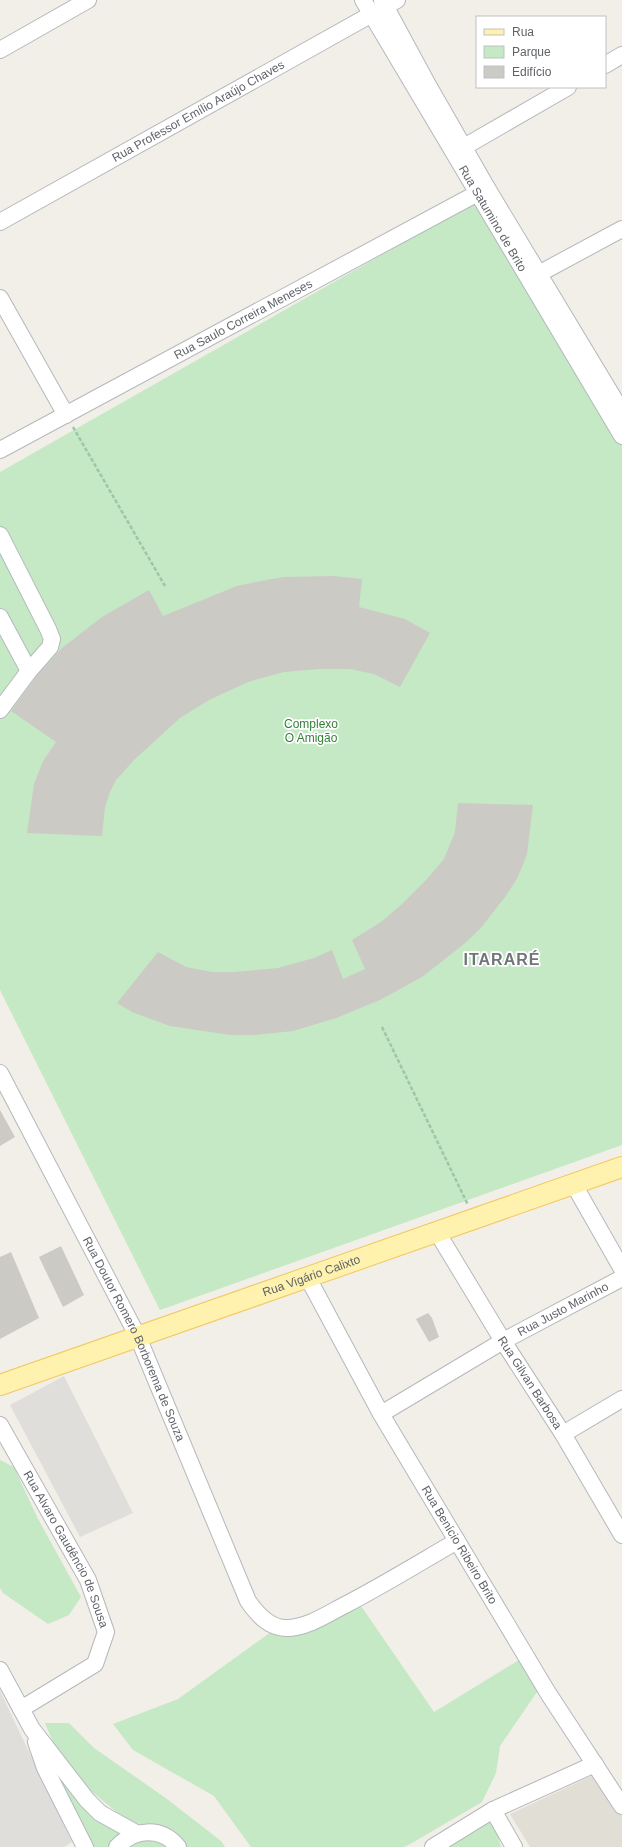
<svg xmlns="http://www.w3.org/2000/svg" width="622" height="1847" viewBox="0 0 622 1847" font-family="Helvetica,sans-serif">
	<rect width="100%" height="100%" fill="#f1efe8"/>
	<path fill="#e0deda" d="M64,1376L133,1513L80,1537L10,1405Z
		M0,1691L72,1842L64,1847H0Z"/>
	<path fill="#e1ded6" d="M596,1774L622,1815V1847H530L510,1814Z"/>
	<path fill="#c5e8c5" d="M480,199L622,434V1145L160,1310L0,990V472Z
		M0,1460L14,1467L37,1517L81,1597L69,1615L48,1624L3,1593L0,1588Z
		M361,1606L434,1712L519,1660L539,1689L500,1746L496,1773L482,1802L412,1843L404,1847H251L214,1796L133,1750L113,1724L178,1699L271,1632L310,1628Z
		M45,1723H69L94,1748L167,1799L221,1841L225,1847H186L168,1829L129,1822L64,1769Z
		M47,1764L128,1834L113,1847H89Z
		M493,1817L501,1847H441Z
		M140,1835L175,1847H123Z"/>
	<path fill="#cccac5" d="M333,576L362,579L359,607L405,619L430,633L400,687L374,674L350,669H318L284,672L248,682L209,700L180,718L134,760L116,780L110,792L105,807L102,836L27,833L34,784L43,761L56,742L11,711L36,677L62,648L102,617L149,590L163,616L237,586L261,581L283,577Z
		M458,803L533,805L527,854L518,877L505,897L480,929L464,944L422,977L380,1000L336,1018L293,1031L255,1035H230L170,1026L132,1012L117,1003L158,952L186,967L212,972H234L278,968L314,958L332,950L343,979L365,969L352,940L381,922L401,905L427,879L444,859L455,832Z
		M0,1110L15,1137L0,1146Z
		M61,1246L84,1295L63,1307L39,1257Z
		M11,1252L39,1318L0,1339V1257Z
		M428,1313L432,1318L439,1337L429,1342L416,1319Z"/>
	<g fill="none" stroke-linecap="round" stroke-linejoin="round">
		<defs>
			<g id="minor">
				<path id="s1" d="M363,0L622,436"/>
				<path d="M382,0L428,85L487,188L622,412"/>
				<path d="M0,50L88,0"/>
				<path d="M605,65L622,55"/>
				<path d="M464,147L568,87"/>
				<path id="s2" d="M0,222L397,0"/>
				<path d="M531,278L622,229"/>
				<path d="M0,298L66,415"/>
				<path id="s3" d="M0,450L487,188"/>
				<path d="M0,535L48,629L52,639L50,647L29,671L0,710"/>
				<path d="M0,617L29,671"/>
				<path id="s4" d="M0,1073L138,1337L248,1601C257,1614 269,1628 286,1628C306,1628 326,1615 343,1606C382,1586 419,1563 457,1541"/>
				<path d="M573,1183L622,1269"/>
				<path id="s5" d="M437,1232L503,1341L563,1434L622,1535"/>
				<path id="s6" d="M308,1278L381,1414L548,1693L622,1806"/>
				<path id="s7" d="M381,1414L503,1341L622,1278"/>
				<path id="s8" d="M0,1425L88,1580L106,1632L95,1664L21,1709"/>
				<path d="M563,1434L622,1399"/>
				<path d="M0,1670L32,1729L87,1800L100,1813L136,1833"/>
				<path d="M36,1742L45,1768L85,1847"/>
				<path d="M493,1810L514,1847"/>
				<path d="M117,1847C134,1829 161,1826 178,1847"/>
				<path d="M433,1847L493,1810L595,1764"/>
			</g>
			<g id="major">
				<path id="s9" d="M0,1385L622,1167"/>
			</g>
		</defs>
		<use href="#minor" stroke="#b5b8bc" stroke-width="18"/>
		<use href="#major" stroke="#f2c960" stroke-width="22"/>
		<path stroke="#9cc7a9" stroke-width="2.5" stroke-dasharray="4 2" stroke-linecap="butt" d="M73,427L165,586
			M382,1027L468,1205"/>
		<use href="#minor" stroke="#fff" stroke-width="16"/>
		<use href="#major" stroke="#fff2af" stroke-width="20"/>
	</g>
	<g text-anchor="middle" dominant-baseline="central" stroke-width="3.5" stroke-linejoin="round" paint-order="stroke">
		<g font-size="12" fill="#5f6368" stroke="#fff">
			<text stroke="none"><textPath href="#s2" startOffset="227">Rua Professor Emílio Araújo Chaves</textPath></text>
			<text stroke="none"><textPath href="#s1" startOffset="254">Rua Satumino de Brito</textPath></text>
			<text stroke="none"><textPath href="#s3" startOffset="276">Rua Saulo Correira Meneses</textPath></text>
			<text stroke="none"><textPath href="#s9" startOffset="330">Rua Vigário Calixto</textPath></text>
			<text stroke="none"><textPath href="#s7" startOffset="210">Rua Justo Marinho</textPath></text>
			<text stroke="none"><textPath href="#s4" startOffset="298">Rua Doutor Romero Borborema de Souza</textPath></text>
			<text stroke="none"><textPath href="#s5" startOffset="177">Rua Gilvan Barbosa</textPath></text>
			<text stroke="none"><textPath href="#s6" startOffset="307">Rua Benício Ribeiro Brito</textPath></text>
			<text stroke="none"><textPath href="#s8" startOffset="141">Rua Alvaro Gaudêncio de Sousa</textPath></text>
		</g>
		<g font-size="12" fill="#348238" stroke="#fff">
			<text x="311" y="724">Complexo<tspan x="311" dy="14">O Amigão</tspan></text>
		</g>
		<g font-size="16" font-weight="bold" letter-spacing="1" fill="#70757a" stroke="#fff">
			<text x="502" y="959">ITARARÉ</text>
		</g>
	</g>
	<rect x="476" y="16" width="130" height="72" fill="#ffffff" stroke="#bfc1c3"/>
	<rect x="484" y="29" width="20" height="6" fill="#fff2af" stroke="#bfc1c3"/>
	<text x="512" y="36" font-size="12" fill="#5f6368">Rua</text>
	<rect x="484" y="46" width="20" height="12" fill="#c5e8c5" stroke="#bfc1c3"/>
	<text x="512" y="56" font-size="12" fill="#5f6368">Parque</text>
	<rect x="484" y="66" width="20" height="12" fill="#cccac5" stroke="#bfc1c3"/>
	<text x="512" y="76" font-size="12" fill="#5f6368">Edifício</text>
</svg>
